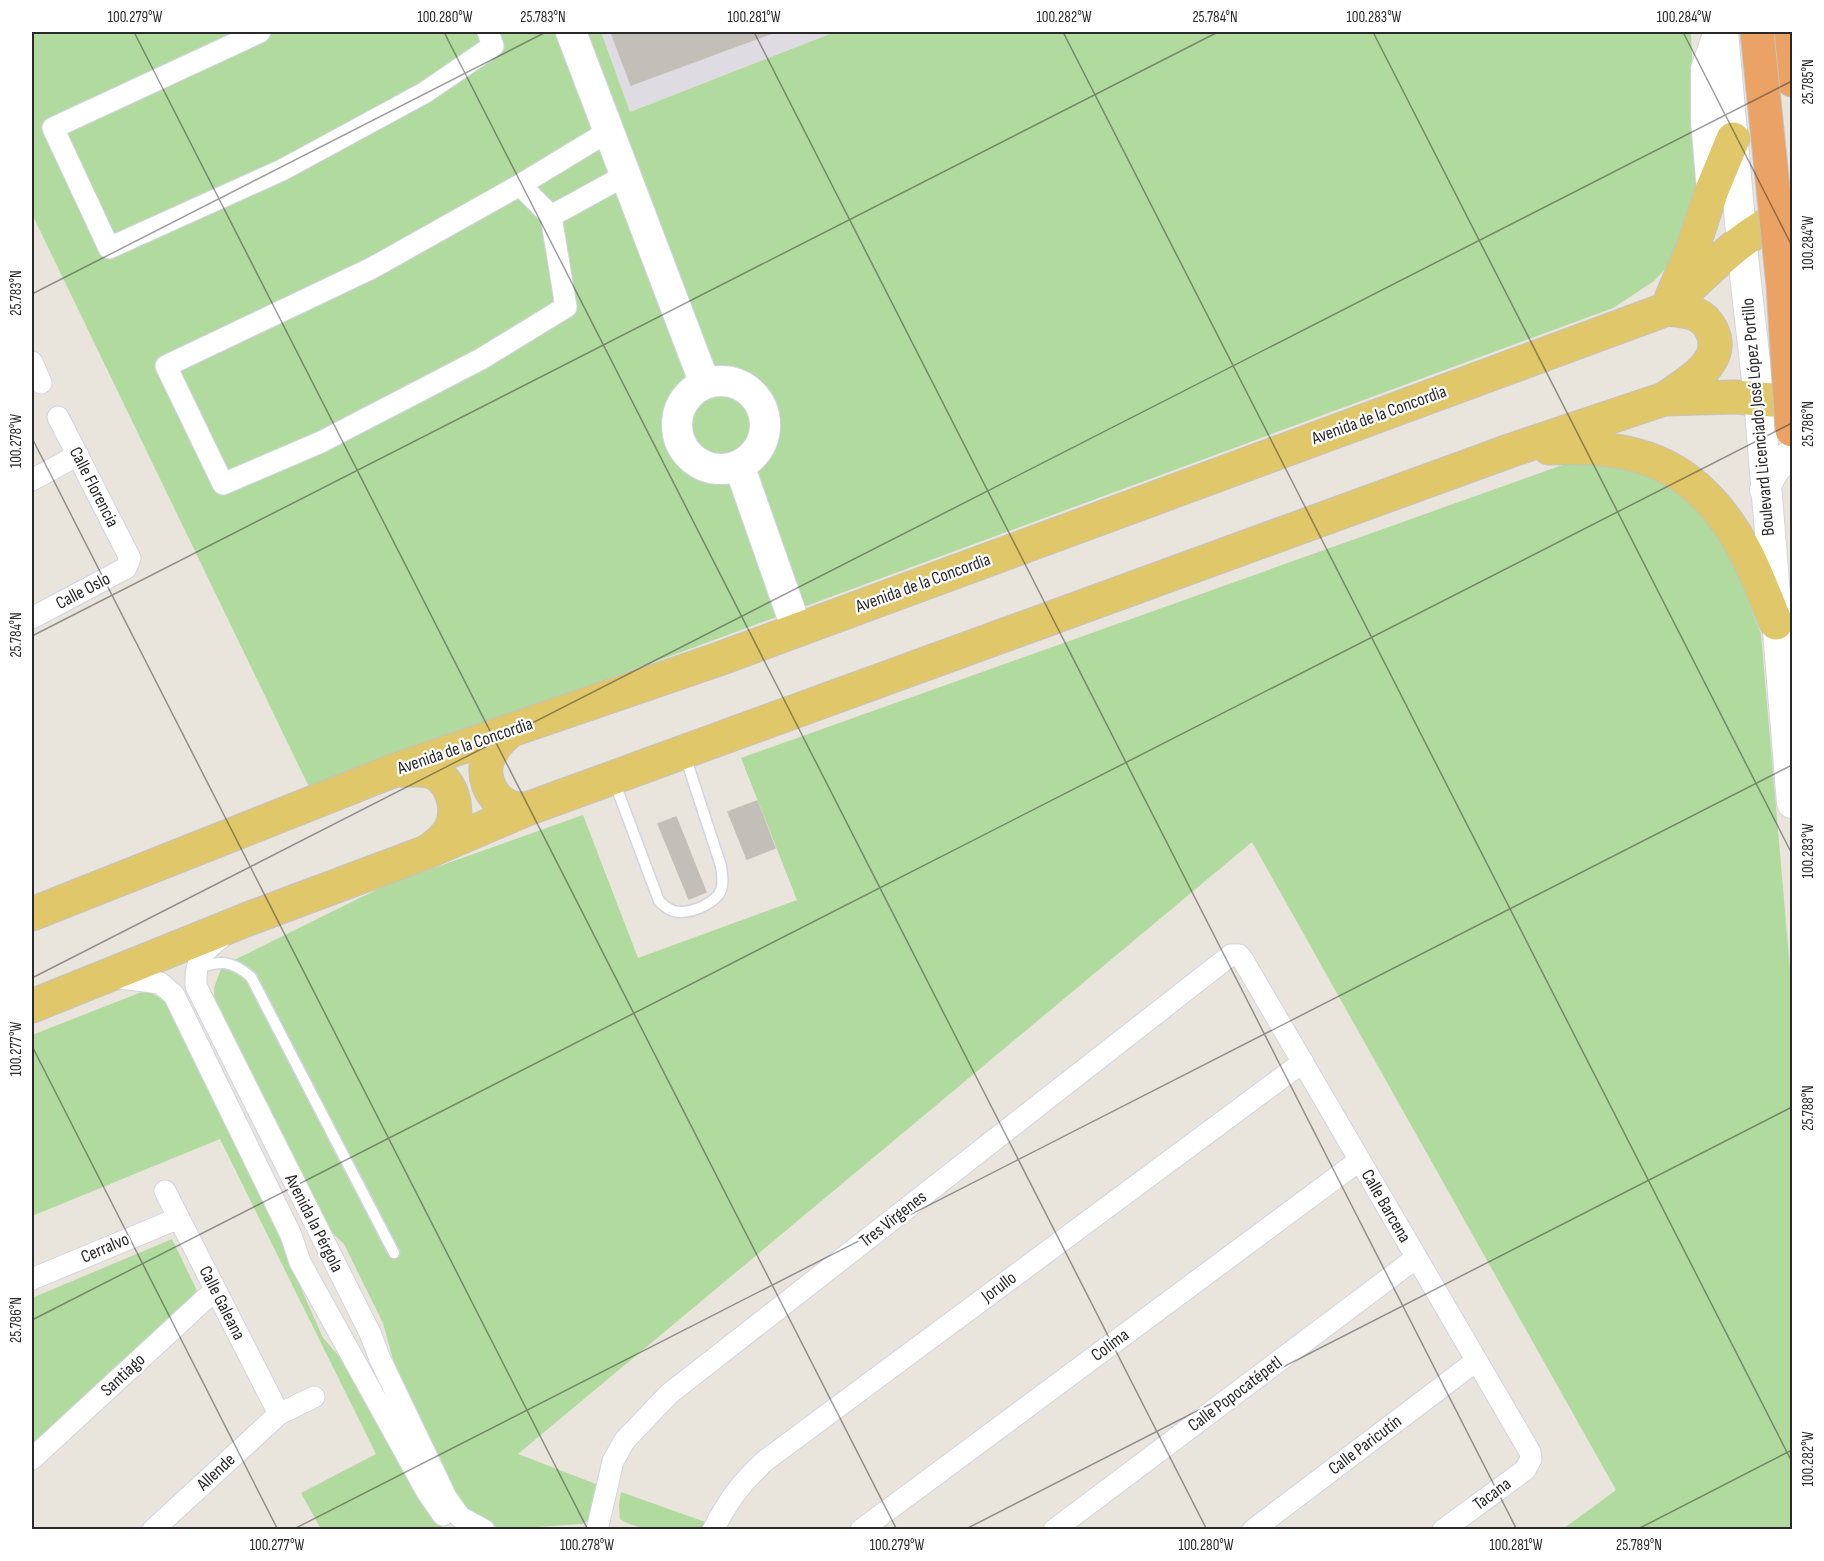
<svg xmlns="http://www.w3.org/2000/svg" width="1824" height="1561" viewBox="0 0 1824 1561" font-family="'Sofia Sans Condensed',sans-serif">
	<rect width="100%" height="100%" fill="#e9e4dc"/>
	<path fill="#dedce2" d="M601,32H835L630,112Z"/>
	<path fill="#b1da9e" d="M32,32H601L630,112L835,32H1691L1698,205L1680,253L1654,281L1613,308L310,789L32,214Z
		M1571,462C1598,463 1628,462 1653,473C1658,476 1663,480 1668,484C1722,520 1739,576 1761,634L1792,992V1529H1563L1616,1490L1252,842L518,1454L596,1484L591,1519L582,1524L504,1529C482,1524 469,1515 455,1497L399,1382L383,1323L344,1244L317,1218L215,1011L214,988L222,966L386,885L583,815L638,958L797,900L741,758Z
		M147,990L178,1009L292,1246L296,1277L323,1338L366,1387L423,1499L444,1529H321L301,1493L376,1454L220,1139L32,1216V1035Z
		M172,1239L199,1295L32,1445V1298Z
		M621,1492L711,1524L705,1529C679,1529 642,1534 620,1519L619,1505Z"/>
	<path fill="#c2beb8" stroke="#c4c0b6" stroke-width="1.5" d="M611,32H772V33L631,85Z
		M757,801L775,848L747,859L728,812Z
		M676,817L706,892L689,899L658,824Z"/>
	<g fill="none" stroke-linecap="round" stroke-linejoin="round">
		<defs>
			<path id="lane" d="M614,781L659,901C665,907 671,912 680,912C694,912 716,903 721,890C724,882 722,874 721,866L685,756
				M196,968C221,961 230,959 251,977L394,1253"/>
			<path id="street" d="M260,32L53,128L109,248L282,170L424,93L493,46L488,32
				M609,131L520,185L551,216L626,175
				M520,185L372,268L166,366L223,484L321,442L481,359L566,307L551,216
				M32,362L41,383
				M32,480L78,455
				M32,618L126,568L130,558L58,417
				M222,937C201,953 195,960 196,986L370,1333L380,1359L446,1497L460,1517L484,1530
				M113,977L160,983L174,995L291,1235L300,1262L427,1492L443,1515
				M165,1191L279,1414
				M32,1279L179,1218
				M32,1459L215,1290
				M153,1530L279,1414L314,1397
				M597,1530L613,1461L625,1440L669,1394L1231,955H1239L1243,960L1530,1452L1531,1459L1525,1470L1443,1530
				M713,1530C729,1499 741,1483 766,1460L1303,1062
				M861,1530L1360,1160
				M1054,1530L1416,1258
				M1253,1530L1476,1361"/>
			<path id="secondary" d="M571,32L705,384
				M1723,32L1744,266L1759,398L1792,803
				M1712,190L1706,121V69L1719,32
				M677 425a44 44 0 1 1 88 0a44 44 0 1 1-88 0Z
				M739,465L797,630
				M1765,490C1770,473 1777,463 1792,455"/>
			<path id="primary" d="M1671,299L1692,250L1712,190L1733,139
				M1664,399C1687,383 1728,362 1711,329C1702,311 1685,311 1667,309
				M1549,448C1642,443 1700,467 1745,551C1757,574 1766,599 1776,623
				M511,730C504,736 496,743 492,751C478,771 489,801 513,808C517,809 523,809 527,809
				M399,770C408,771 423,768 432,772C452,780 460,809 451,828C446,838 437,845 428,851
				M32,914L395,770L719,659L1667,309C1702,277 1747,227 1792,214
				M32,1006L248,919L427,852L527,809L1512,450L1664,399L1735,397L1772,400L1792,397"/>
			<path id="highway" d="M1788,32L1792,80"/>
		</defs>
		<use href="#lane" stroke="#d1d4e0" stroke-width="13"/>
		<use href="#street" stroke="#d1d4e0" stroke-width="23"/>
		<use href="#secondary" stroke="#d1d4e0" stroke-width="32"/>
		<use href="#primary" stroke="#c3c3c3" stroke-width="35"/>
		<use href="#highway" stroke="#c3c3c3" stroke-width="35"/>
		<use href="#lane" stroke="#fff" stroke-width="10"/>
		<use href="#street" stroke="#fff" stroke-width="21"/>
		<use href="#secondary" stroke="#fff" stroke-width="30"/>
		<use href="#primary" stroke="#e0c76a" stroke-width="33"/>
		<use href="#highway" stroke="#eba265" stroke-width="33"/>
		<defs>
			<path id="highway-bridge" d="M1757,32L1783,285L1792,430"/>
		</defs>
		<use href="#highway-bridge" stroke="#c3c3c3" stroke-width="35" stroke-linecap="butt"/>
		<use href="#highway-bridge" stroke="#eba265" stroke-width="33"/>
	</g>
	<path fill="none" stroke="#292929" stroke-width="1.5" stroke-opacity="0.45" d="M134,32L897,1530M444,32L1207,1530M754,32L1517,1530M1063,32L1792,1462M1373,32L1792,854M1683,32L1792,246M32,294L546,32M32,438L588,1530M32,636L1218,32M32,978L1792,81M32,1046L278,1530M32,1320L1792,423M292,1530L1792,765M964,1530L1792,1107M1636,1530L1792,1450"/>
	<g text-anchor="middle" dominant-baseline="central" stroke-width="4.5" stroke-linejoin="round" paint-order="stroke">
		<g font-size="18" fill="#292929" stroke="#fff">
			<text transform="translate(1379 415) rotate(-20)">Avenida de la Concordia</text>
			<text transform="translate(1758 417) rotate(-95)">Boulevard Licenciado José López Portillo</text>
			<text transform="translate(94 487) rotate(63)">Calle Florencia</text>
			<text transform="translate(923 583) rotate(-20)">Avenida de la Concordia</text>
			<text transform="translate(83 591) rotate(-28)">Calle Oslo</text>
			<text transform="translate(465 746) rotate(-19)">Avenida de la Concordia</text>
			<text transform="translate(1386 1206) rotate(60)">Calle Barcena</text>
			<text transform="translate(893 1219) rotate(-38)">Tres Virgenes</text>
			<text transform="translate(314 1223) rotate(63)">Avenida la Pérgola</text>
			<text transform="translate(105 1248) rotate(-23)">Cerralvo</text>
			<text transform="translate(999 1287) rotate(-37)">Jorullo</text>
			<text transform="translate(222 1303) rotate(63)">Calle Galeana</text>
			<text transform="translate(1110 1345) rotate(-36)">Colima</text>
			<text transform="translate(123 1375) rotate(-43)">Santiago</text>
			<text transform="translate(1235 1394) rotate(-37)">Calle Popocatépetl</text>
			<text transform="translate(1365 1445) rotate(-37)">Calle Paricutín</text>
			<text transform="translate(216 1472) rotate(-43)">Allende</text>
			<text transform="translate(1492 1494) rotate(-36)">Tacana</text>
		</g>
	</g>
	<rect width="1824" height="1561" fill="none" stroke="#ffffff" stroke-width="66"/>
	<rect x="33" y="33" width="1758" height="1495" fill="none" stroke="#292929" stroke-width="2"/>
	<g font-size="15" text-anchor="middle" fill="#292929">
		<text x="135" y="22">100.279°W</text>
		<text x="445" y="22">100.280°W</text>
		<text x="543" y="22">25.783°N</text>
		<text x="754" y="22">100.281°W</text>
		<text x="1064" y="22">100.282°W</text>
		<text x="1215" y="22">25.784°N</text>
		<text x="1374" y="22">100.283°W</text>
		<text x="1684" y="22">100.284°W</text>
		<text transform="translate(1808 82) rotate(-90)" y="5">25.785°N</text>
		<text transform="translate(1808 243) rotate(-90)" y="5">100.284°W</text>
		<text transform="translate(16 293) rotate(-90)" y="5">25.783°N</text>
		<text transform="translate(1808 424) rotate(-90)" y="5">25.786°N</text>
		<text transform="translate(16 441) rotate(-90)" y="5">100.278°W</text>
		<text transform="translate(16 635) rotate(-90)" y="5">25.784°N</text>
		<text transform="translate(1808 851) rotate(-90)" y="5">100.283°W</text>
		<text transform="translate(16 1049) rotate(-90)" y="5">100.277°W</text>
		<text transform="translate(1808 1108) rotate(-90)" y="5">25.788°N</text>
		<text transform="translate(16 1320) rotate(-90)" y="5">25.786°N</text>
		<text transform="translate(1808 1459) rotate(-90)" y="5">100.282°W</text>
		<text x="277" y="1550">100.277°W</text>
		<text x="587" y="1550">100.278°W</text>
		<text x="897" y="1550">100.279°W</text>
		<text x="1206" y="1550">100.280°W</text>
		<text x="1516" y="1550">100.281°W</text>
		<text x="1639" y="1550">25.789°N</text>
	</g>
</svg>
